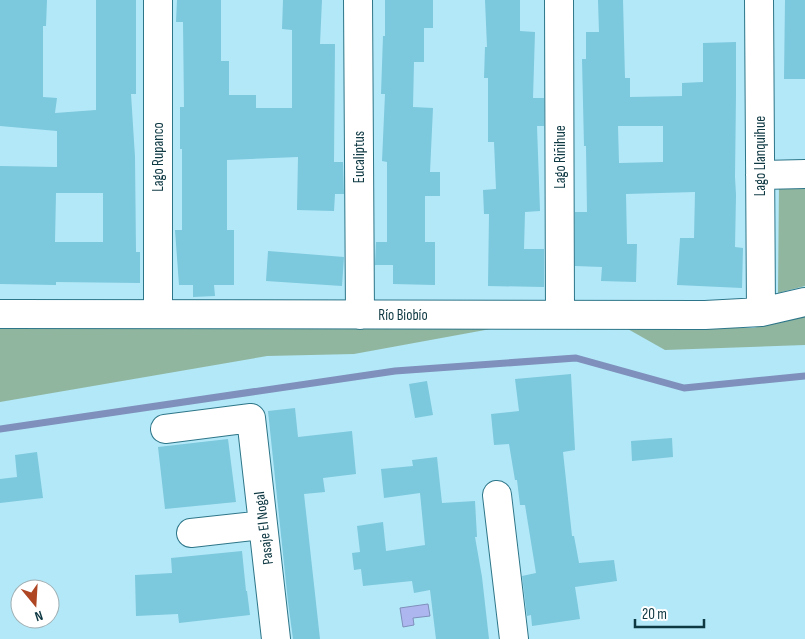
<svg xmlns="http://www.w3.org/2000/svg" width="805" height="639" viewBox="0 0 805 639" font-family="'Sofia Sans Condensed',sans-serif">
	<rect width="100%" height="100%" fill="#b3e8f8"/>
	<path fill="#91b69f" d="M805,182V286L778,293L779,183Z
		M805,316V345L665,350L626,328H753Z
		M507,326L354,354L267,356L0,402V328Z"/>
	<path fill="#aeb6ef" stroke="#7e90bb" d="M428,604L430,616L413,618L414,625L403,627L400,608Z"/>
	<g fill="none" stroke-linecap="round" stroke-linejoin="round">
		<path stroke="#7e90bb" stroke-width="7" d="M0,429L395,371L576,358L684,388L805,376"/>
	</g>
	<path fill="#7cc8dd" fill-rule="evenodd" d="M0,0H47L46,26H43V97L57,98L55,113L96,110V0H136V94H131L135,157L136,252H140V283L56,282V285L0,284V166L57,167V131L0,126ZM56,193H103V242H55Z
		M177,0H221V61H229V95H256V108H292V30L282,29L283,0H322L320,44H335L334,162H343L344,194H335L334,211L297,210L298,157L227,160V230H234V285H214L215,296L193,297V285H179L175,230H182V149H180V107H184L183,22H176Z
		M385,0H433V28H424V62H414L413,107L433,108L430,172H440V196H425V242H435V285L393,284V265H375L376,242H387V162L382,161L385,94H381L383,36H385Z
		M485,0H520V31L535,32L533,98H544V126H537L540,211L525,212L524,249H544V287L488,286L489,214H484L483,190L496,189L494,142H488V78H484L485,47H487Z
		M598,0H623L625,78H630V97L682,96V83L703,82V43L736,42V95L735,177L736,195L735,247L743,248L742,288L677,285L680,238H694L695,192L626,194L627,244H637L636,282L601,281L602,267L575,266V212H587L586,146H584L582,59H586V32H599ZM618,126H663V162L619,163Z
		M785,0H805V79H784Z
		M268,251L344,257L342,286L266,281Z
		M571,374L575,450L563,452L572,536H574L579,563L614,560L617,581L575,587L580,619L532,626L531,615L527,616L522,576L536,573L525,505H520L517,480H515L509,444L494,445L491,414L519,411L515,379Z
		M427,381L433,415L415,418L409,384Z
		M295,408L298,437L352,431L356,474L323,478L325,492L304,494L320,639H293L288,602L268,411Z
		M672,438L673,457L632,461L631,441Z
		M228,439L236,502L165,509L158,447Z
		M37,452L43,498L0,503V479L17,477L15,455Z
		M437,457L442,503L475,501L477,537H475L482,577L489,639H436L430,590L414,593L412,581L363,586L361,569L354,570L352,553L360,552L357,526L383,522L386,551L425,545L420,493L384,498L381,469L413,466L412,460Z
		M242,551L246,591H247L250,615L179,623L178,614L136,616L135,575L172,573L171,558Z"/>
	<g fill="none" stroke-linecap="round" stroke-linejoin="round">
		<defs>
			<path id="minor" d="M158,0V313
				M358,0L360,315
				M559,0L560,314
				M759,0L761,312
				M760,175L805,174
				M0,314L705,315L761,312L805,302
				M165,429L251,418L276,639
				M497,495L514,639
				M191,533L263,525"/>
		</defs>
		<use href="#minor" stroke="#2d7689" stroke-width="30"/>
		<use href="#minor" stroke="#fff" stroke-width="28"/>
	</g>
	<g text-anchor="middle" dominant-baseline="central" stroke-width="4" stroke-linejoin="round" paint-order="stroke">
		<g font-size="15" fill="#0e3842" stroke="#fff">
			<text transform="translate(760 156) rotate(-90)">Lago Llanquihue</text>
			<text transform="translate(158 157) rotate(-90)">Lago Rupanco</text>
			<text transform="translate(359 157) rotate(-90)">Eucaliptus</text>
			<text transform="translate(560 157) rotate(-90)">Lago Riñihue</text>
			<text x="403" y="315">Río Biobío</text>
			<text transform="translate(264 528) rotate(-97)">Pasaje El Nogal</text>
		</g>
	</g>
	<g transform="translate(35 604) rotate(162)"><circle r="24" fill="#ffffff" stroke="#9fafb3"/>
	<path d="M0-4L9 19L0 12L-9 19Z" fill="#ae4624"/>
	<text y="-8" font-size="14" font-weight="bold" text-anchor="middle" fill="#0e3842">N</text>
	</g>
	<path d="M635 619v8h69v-8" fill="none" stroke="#0e3842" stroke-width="2.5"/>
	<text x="642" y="619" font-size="15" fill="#0e3842" stroke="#ffffff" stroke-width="4" paint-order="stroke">20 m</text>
</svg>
